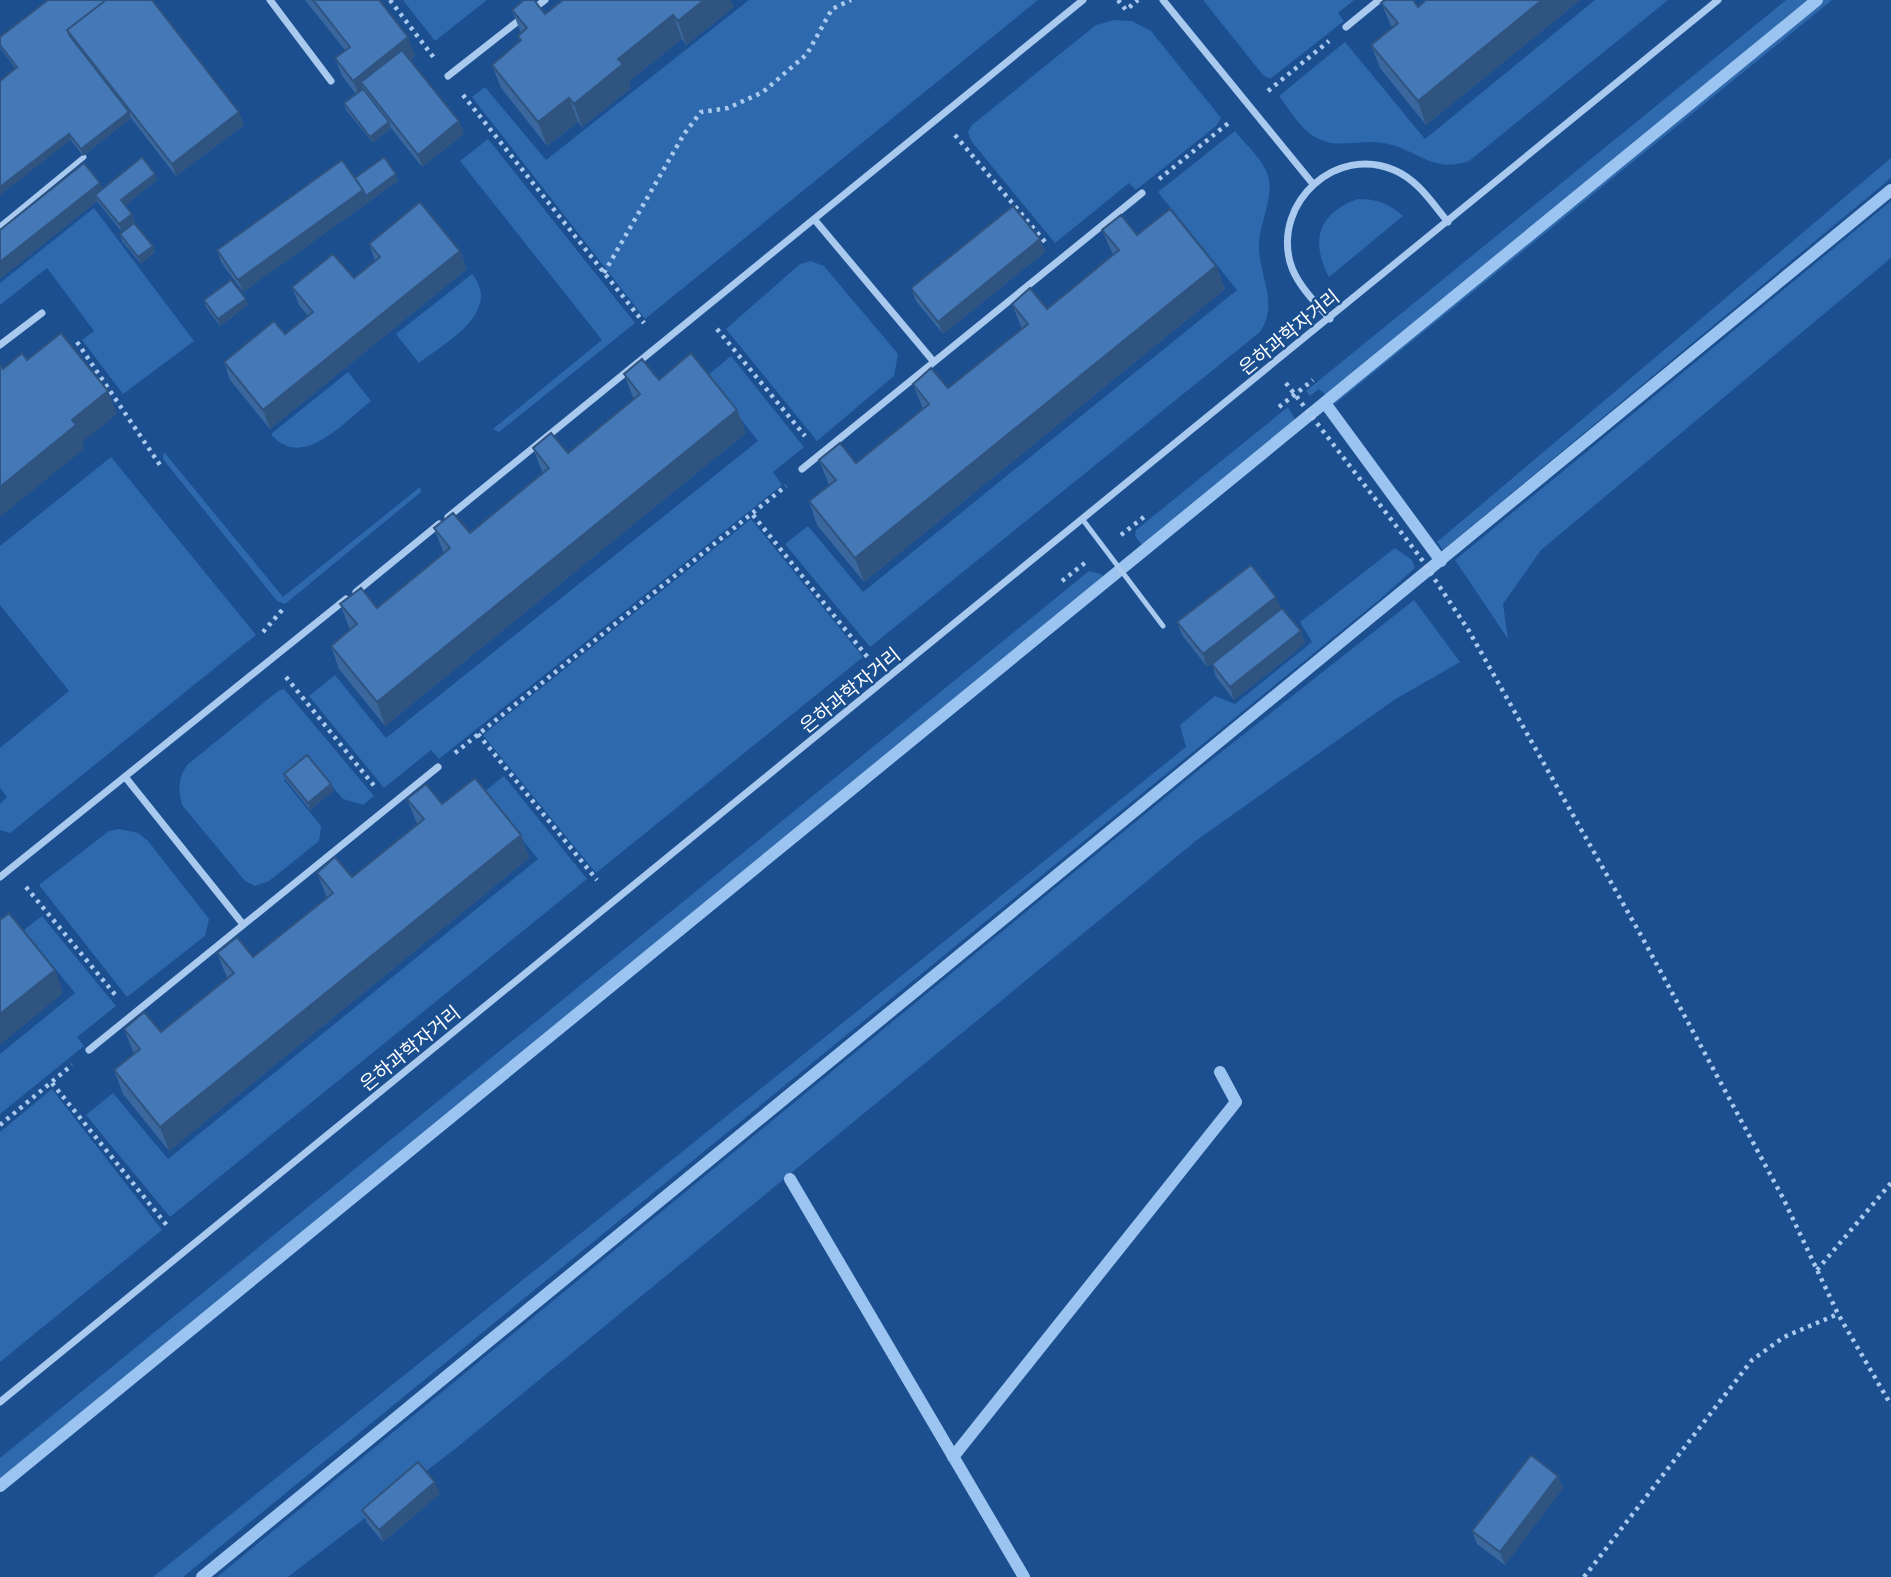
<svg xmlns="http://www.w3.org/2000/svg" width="1891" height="1577" viewBox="0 0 1891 1577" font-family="'PT Sans Narrow','Noto Sans KR',sans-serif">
	<rect width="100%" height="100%" fill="#1b4f8f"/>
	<path fill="#2e69ad" d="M403,0H487L435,41Z
		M749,0H1038L645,319L472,97L485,87L546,160Z
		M1203,0H1354L1338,13L1344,21L1270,79L1263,75Z
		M1595,0H1668L1469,161C1431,174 1419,149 1383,143C1362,139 1339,149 1319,139C1302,132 1290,110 1279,96L1345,42L1425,139Z
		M1786,0H1810L1327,396L1319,389L1310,396L1306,391Z
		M1821,0H1832L1335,404L1332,400L1349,384Z
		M1114,20L1132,21L1151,31L1221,118L1216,126L1136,190L1129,183L1055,243L972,142L968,132L972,125L1096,25Z
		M1235,131C1246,145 1265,161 1269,179C1273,203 1258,225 1259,248C1260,279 1279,303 1260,332L870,647L785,544L808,526L863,592L1237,290L1158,192Z
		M488,139L635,323L499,432L493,429L602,340L460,161Z
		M1891,158V178L1443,550L1437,542Z
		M1358,199C1377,199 1388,203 1403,216L1329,277C1310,241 1318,213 1358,199Z
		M1891,201V258L1541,550L1503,604L1508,639L1455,560Z
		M94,208L194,341L123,394L82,340L94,331L47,268L0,305V283Z
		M811,261L824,266L898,354L894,376L817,441L726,329L800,264Z
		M472,274C503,312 445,343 419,363L396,334Z
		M731,356L804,447L773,472L782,485L439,759L431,750L384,788L309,696L335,675L386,738L758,441L707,376Z
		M348,372L371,401C345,421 302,472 271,434Z
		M1288,407L1296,421L1142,545L1135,536L1136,530Z
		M164,452L283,597L420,487L421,492L285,604L277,601L163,459Z
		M111,457L256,635L10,833L0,830V804L7,797L0,788V748L69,691L0,605V546Z
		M751,519L863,657L596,873L483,735Z
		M1395,548L1412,560L1415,568L1379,600L183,1577H153L1186,747L1180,725L1215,696L1235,704L1312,642L1300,622Z
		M1089,571L1101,574L1105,580L0,1480V1458Z
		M1414,600L1460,662L1394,700L1197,840L455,1449L288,1577H217L1201,768Z
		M284,689L374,796L363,805L343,799L309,759L284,780L321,826L319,841L269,881L255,886L245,881L182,805C178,789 178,779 187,765L278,691Z
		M504,776L587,879L170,1217L86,1115L113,1093L168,1159L538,859L484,792Z
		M119,829L138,833L148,841L209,919L205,936L127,997L39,885L109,831Z
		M42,916L116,1006L77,1037L84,1046L0,1114V1054L75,993L24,930Z
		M52,1089L162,1230L0,1362V1132Z"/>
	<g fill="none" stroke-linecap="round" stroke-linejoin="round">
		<path stroke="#9cc4f0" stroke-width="12" d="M1325,403L1441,561
			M790,1179L1024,1577
			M953,1457L1236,1102L1220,1072
			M0,1486L1817,0
			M202,1577L1891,190"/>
		<path stroke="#a9c9ee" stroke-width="4.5" stroke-dasharray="3.5 5" stroke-linecap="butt" d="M390,0L434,58
			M1118,0L1126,10L1138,0
			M1268,91L1329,41
			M463,95L644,323
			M955,135L1046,243
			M1159,179L1231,121
			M604,273L684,134L701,112L728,108L763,92L807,54L832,9L851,0
			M717,329L805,436
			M77,342L160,465
			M1286,383L1420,557L1469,631L1643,939L1783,1198L1838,1314L1891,1405
			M1279,407L1313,380
			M753,515L869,659
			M1121,535L1144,517
			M1062,581L1086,562
			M263,632L283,609
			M286,677L375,787
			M478,734L597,880
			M455,753L786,486
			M26,887L117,997
			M52,1083L169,1228
			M0,1125L72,1065
			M1817,1270L1891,1183
			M1584,1577L1752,1360L1784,1337L1838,1314"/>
		<path stroke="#a9c9ee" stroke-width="5" d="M0,226L84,157
			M1083,520L1163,626"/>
		<path stroke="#a9c9ee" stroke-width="7" d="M270,0L331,81
			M1163,0L1313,184
			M532,10L545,0
			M1346,27L1379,0
			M448,76L522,18
			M814,219L934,362
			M1330,319C1315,302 1296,284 1290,262C1274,202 1336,145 1394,170C1418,180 1432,203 1448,222
			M0,345L42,313
			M802,469L1142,193
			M448,517L1083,0
			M356,592L439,524
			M126,778L242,923
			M0,877L346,599
			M89,1050L438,767
			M0,1402L1718,0"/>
	</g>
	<path fill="#3a679d" d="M48,0L239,112L244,125L176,176L131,118L83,156L0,48V37Z
		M305,0H379L415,56L410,60L459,121L464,134L422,167L391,128L373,143L346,110L344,103L356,94L342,76L335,58L345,50Z
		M1426,0H1580L1426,125L1380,68L1371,45L1392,28L1381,3L1418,7Z
		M734,7L686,45L682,39L629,81L631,88L582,127L578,122L547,146L501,88L492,65L520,42L518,36L521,33L512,10L545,14Z
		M396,174L398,181L243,292L221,262L217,250L355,178Z
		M157,180L125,205L132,214L135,221L121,231L97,201L0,279V230L102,189Z
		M1102,230L1137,235L1216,266L1225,289L864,582L817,525L809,501L829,485L819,460L856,463L923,409L913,384L948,388L1022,329L1012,304L1047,309L1113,255Z
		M120,234L155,252L141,264L122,241Z
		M1040,239L1045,252L943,334L916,301L911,288Z
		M369,244L460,251L467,269L270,429L230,380L224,362L285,334L308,316L299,305L292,287L354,278L375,261Z
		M204,300L248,305L220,326L206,307Z
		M624,374L659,380L737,410L746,433L385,726L339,669L331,646L350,630L340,604L377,608L444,554L434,528L470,533L543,474L533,448L568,453L634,400Z
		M1281,609L1207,667L1182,635L1177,622Z
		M1301,631L1305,644L1234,700L1216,677L1212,664Z
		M284,774L334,790L310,810L286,780Z
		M407,799L442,804L521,835L529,858L169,1151L123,1094L114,1070L134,1054L124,1029L161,1032L227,978L217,953L253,957L327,898L317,873L352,877L417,824Z
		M1558,1476L1563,1488L1505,1565L1477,1544L1472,1531Z
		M440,1494L383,1542L367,1523L362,1510Z"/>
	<path fill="#305480" d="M704,0H731L734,7L686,45L678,21Z
		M1542,0H1580L1426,125L1418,101Z
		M673,15L682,39L629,81L631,88L582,127L574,104L618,59Z
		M408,37L415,56L368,92L361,82L365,95L360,99L353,81Z
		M569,98L578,122L547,146L538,122Z
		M129,112L131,118L83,156L81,149Z
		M239,112L244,125L176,176L172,164Z
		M459,121L464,134L422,167L418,155Z
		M389,122L391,128L373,143L370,137Z
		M69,134L71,140L0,195V187Z
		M155,174L157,180L123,207L121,200Z
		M396,174L398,181L243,292L238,280L363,190Z
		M100,183L105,195H95L97,201L0,279V262Z
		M132,214L135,221L121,231L119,224Z
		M1040,239L1045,252L943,334L938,322Z
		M153,246L155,252L141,264L138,257Z
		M460,251L467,269L270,429L263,410Z
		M1216,266L1225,289L864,582L855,558Z
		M246,299L248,305L220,326L218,319Z
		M108,391L117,414L82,442L85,448L0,517V487L72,420Z
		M737,410L746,433L385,726L377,702Z
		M1276,597L1281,609L1207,667L1203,654Z
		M1301,631L1305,644L1234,700L1230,687Z
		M331,784L334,790L310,810L308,803Z
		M521,835L529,858L169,1151L160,1127Z
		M55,970L63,993L0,1045V1014Z
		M1558,1476L1563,1488L1505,1565L1500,1552Z
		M435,1482L440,1494L383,1542L379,1530Z"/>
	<path fill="#4478b7" stroke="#305480" stroke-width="2" d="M48,0H106L67,30L70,36L129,112L81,149L69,134L0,187V81L17,67L0,45V37Z
		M106,0H152L239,112L172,164L67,30Z
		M313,0H379L408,37L353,81L335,58L350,47Z
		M524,0H534L545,14L563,0H704L678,21L673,15L618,59L623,64L574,104L569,98L538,122L492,65L521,40L518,36L527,28L512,10Z
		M1385,0H1413L1418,7L1426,0H1542L1418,101L1371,45L1398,23L1381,3Z
		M402,50L459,121L418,155L361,82Z
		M363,89L389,122L370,137L344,103Z
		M142,157L155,174L121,200L132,214L119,224L95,195Z
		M384,157L396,174L366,196L363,190L355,178Z
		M342,160L363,190L238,280L217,250Z
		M84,163L100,183L0,262V230Z
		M420,202L460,251L263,410L224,362L274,321L285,334L313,312L292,287L333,254L354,278L380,257L369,244Z
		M1013,206L1040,239L938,322L911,288Z
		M1170,209L1216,266L855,558L809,501L836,480L819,460L840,443L856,463L929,404L913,384L931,368L948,388L1028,324L1012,304L1030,288L1047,309L1119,250L1102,230L1121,215L1137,235Z
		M134,223L153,246L138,257L120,234Z
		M231,280L246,299L218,319L204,300Z
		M61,333L108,391L72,420L76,425L0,487V365L3,369L22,353L27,360Z
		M691,353L737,410L377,702L331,646L357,624L340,604L361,588L377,608L450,548L434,528L453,513L470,533L549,468L533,448L551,433L568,453L640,394L624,374L642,359L659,380Z
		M1251,565L1276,597L1203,654L1177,622Z
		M1282,608L1301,631L1230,687L1212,664Z
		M307,755L331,784L308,803L284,774Z
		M475,778L521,835L160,1127L114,1070L140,1049L124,1029L144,1012L161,1032L234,973L217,953L237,937L253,957L333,893L317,873L335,857L352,877L424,819L407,799L426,784L442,804Z
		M9,913L55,970L0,1014V920Z
		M1531,1455L1558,1476L1500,1552L1472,1531Z
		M418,1462L435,1482L379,1530L362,1510Z"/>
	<g text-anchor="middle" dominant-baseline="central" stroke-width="5" stroke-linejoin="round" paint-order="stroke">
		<g font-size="19" fill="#fff" stroke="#1b4f8f">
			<text transform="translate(1289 332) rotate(-39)">은하과학자거리</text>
			<text transform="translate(850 690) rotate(-39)">은하과학자거리</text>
			<text transform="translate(410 1048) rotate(-39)">은하과학자거리</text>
		</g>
	</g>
</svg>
